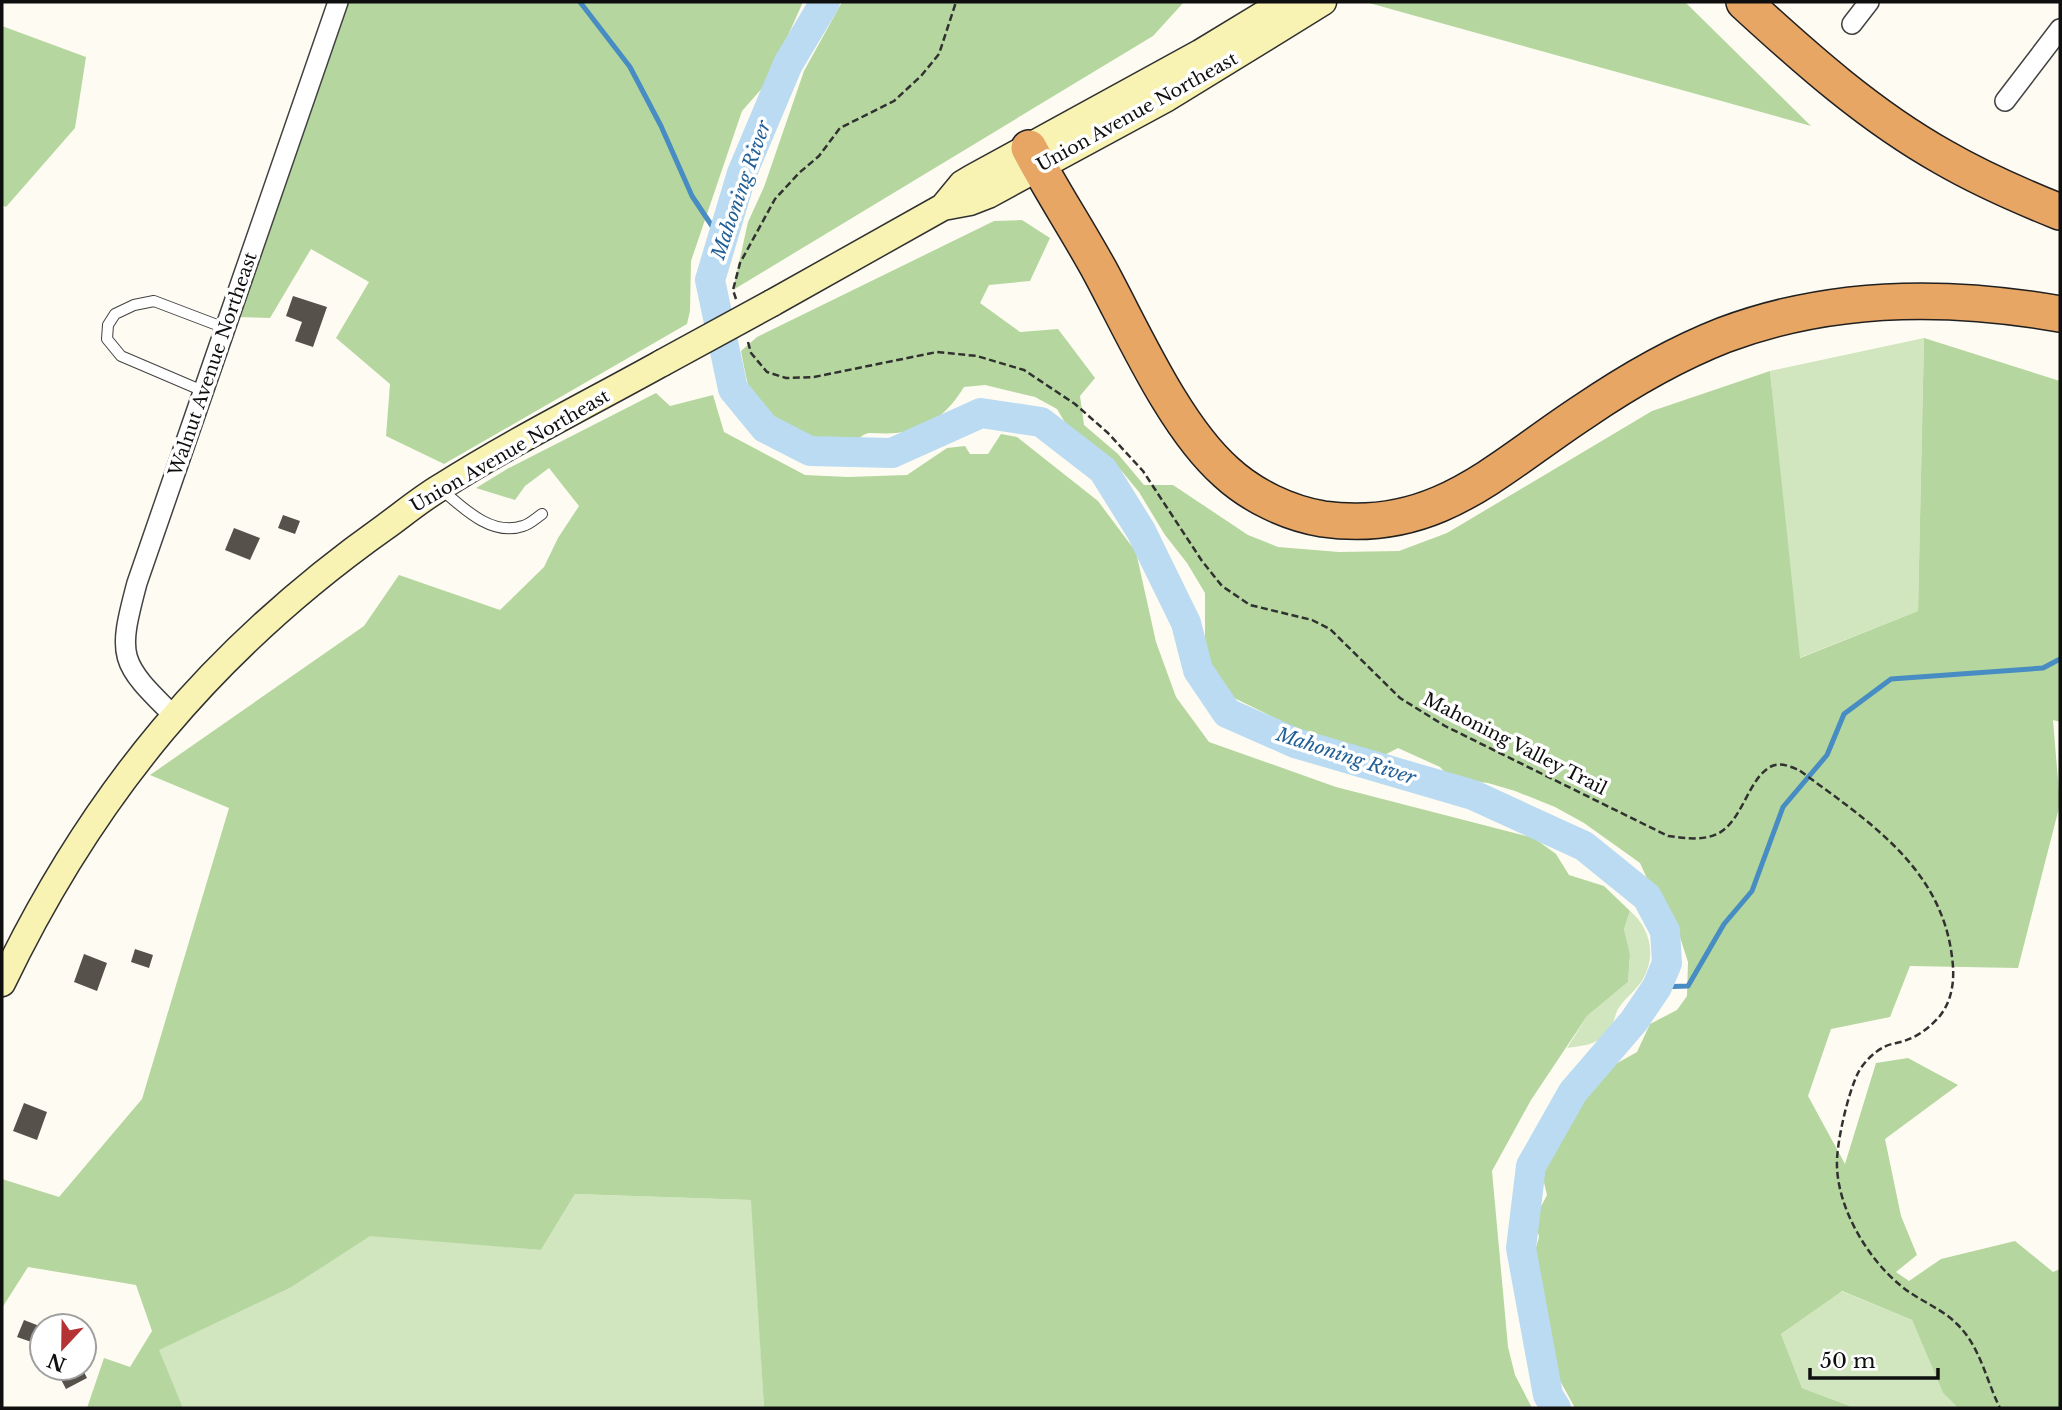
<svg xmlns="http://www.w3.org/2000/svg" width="2062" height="1410" viewBox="0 0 2062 1410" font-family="'Libre Baskerville',serif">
	<rect width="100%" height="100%" fill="#fefcf2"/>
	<path fill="#d1e6be" d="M1924,338L1918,611L1799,658L1770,371Z
		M1630,911C1649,927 1656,952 1645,975C1640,988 1625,997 1618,1009C1614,1017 1613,1028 1607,1034C1595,1045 1582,1046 1567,1048L1587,1016L1628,982L1630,954L1624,929Z
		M575,1194L752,1200L764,1408H183L158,1350L290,1288L370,1235L541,1250Z
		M1841,1291L1912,1320L1943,1393L1958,1408H1855L1802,1388L1781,1334Z"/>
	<path fill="#b5d69e" d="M348,2H803L785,42L774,60L764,86L742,111L691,261L690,311L687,324L444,464L386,436L390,384L336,338L369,282L311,249L270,318L235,317Z
		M842,2H1184L1153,36L733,290L748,222L764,187L804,71Z
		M1371,2H1685L1811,126L1369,3Z
		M2,26L86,57L75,128L6,207L2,205Z
		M1022,220L1050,238L1030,281L989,285L980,303L1020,332L1058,329L1095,378L1080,396L1084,425L1118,454L1144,485H1173L1248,535L1278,547L1339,552L1399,551L1447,533L1652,411L1770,371L1800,658L1918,611L1924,338L2060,381V722L2053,720L2060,804L2018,968L1910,966L1890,1017L1831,1029L1808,1096L1845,1164L1876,1063L1908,1058L1958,1085L1885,1139L1901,1216L1917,1255L1896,1272L1909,1281L1941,1259L2015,1241L2053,1272L2060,1269V1408H1958L1943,1393L1912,1320L1842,1291L1781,1334L1802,1388L1855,1408H1575L1552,1366L1533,1258L1539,1237L1535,1218L1547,1195L1541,1170L1545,1151L1605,1070L1637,1052L1650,1024L1677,1010L1687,996L1688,962L1678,931L1666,907L1650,885L1640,863L1584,823L1555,807L1515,791L1488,783L1451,779L1440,767L1398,748L1371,762L1330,750L1301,736L1281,721L1226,694L1205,657V593L1187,563L1165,535L1139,492L1110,457L1070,431L1057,409L1035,397L985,385L964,387C948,413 928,430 896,433C887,434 878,433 869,433C861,434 859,441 851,443C826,452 774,434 760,412C748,394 745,371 741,351L757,337L994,221Z
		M656,393L670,406L713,395L724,432L805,475L848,477L907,475L947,448L965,446L970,454H988L1001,434L1017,437L1098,501L1136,552L1156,642L1176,697L1209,742L1336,787L1534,838L1556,854L1569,875L1604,886L1630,911L1624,929L1630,954L1628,982L1587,1016L1531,1100L1492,1171L1508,1347L1515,1375L1532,1408H764L751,1200L575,1194L541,1250L370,1236L290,1288L159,1350L183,1408H87L104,1358L130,1367L152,1331L136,1285L28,1267L2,1308V1179L59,1197L142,1099L229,808L150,775L364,626L399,575L500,610L544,567L558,538L579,506L549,468L525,486L515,500L476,488L507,469Z"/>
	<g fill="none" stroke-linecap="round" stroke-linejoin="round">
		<path stroke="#478cc2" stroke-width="5" d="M580,2L630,67L661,126L692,196L722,241
			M1657,987L1688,986L1724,924L1752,891L1783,807L1827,755L1844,714L1891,679L2043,668L2060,659"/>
		<path stroke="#badbf1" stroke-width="30" d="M825,2L788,64L742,173L710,280L733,389L765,428L810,451L892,453L981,413L1041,422L1103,470L1141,531L1186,623L1198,670L1227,713L1295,743L1473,795L1584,846L1647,897L1665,931L1667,963L1657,987L1634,1021L1573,1092L1531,1166L1521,1248L1548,1395L1556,1408"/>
	</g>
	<path fill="#57514c" d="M293,296L327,307L313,347L295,341L302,322L286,316Z
		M283,515L300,521L295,534L278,528Z
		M234,528L260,538L250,560L225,550Z
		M135,949L153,955L149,968L131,962Z
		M84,954L107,963L97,991L74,982Z
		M24,1103L47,1112L37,1140L13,1131Z
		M24,1320L42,1327L40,1345L17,1337Z
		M55,1368H82L87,1378L66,1389Z"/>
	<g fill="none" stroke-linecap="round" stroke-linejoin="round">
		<defs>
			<path id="service" d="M203,391L121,356L107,339L108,325L115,314L134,305L154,301L225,328
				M440,488C462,507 491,537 523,526C530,524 536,518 542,514"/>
			<path id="minor" d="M1852,24L1869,2
				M2005,101L2060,29
				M174,716C119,662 117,658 137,583L338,2"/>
			<path id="secondary" d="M943,207L962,184L972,178L1200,53L1284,2
				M772,303L943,207L970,202L988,195L1167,98L1323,2
				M2,983C93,793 213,649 385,527C403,514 421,499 441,487C512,442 588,404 662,363"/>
			<path id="motorway" d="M1744,2C1806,59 1870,116 1943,157C1981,179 2020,196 2060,212
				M1029,148C1051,190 1077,229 1100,271C1133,332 1174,426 1226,472C1252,496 1288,513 1323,519C1436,535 1496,469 1583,412C1627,382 1673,355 1724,335C1833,294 1947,294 2060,314"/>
		</defs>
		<use href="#service" stroke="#424242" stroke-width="12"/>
		<use href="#minor" stroke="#424242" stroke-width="22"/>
		<use href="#secondary" stroke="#313131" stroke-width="29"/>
		<use href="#motorway" stroke="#202020" stroke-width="38"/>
		<path stroke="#313131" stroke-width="2.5" stroke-dasharray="7 3.5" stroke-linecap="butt" d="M736,299L733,290L740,263L775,199L799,173L819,156L840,128L894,101L921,76L939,54L956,2
			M748,342L751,353L767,372L786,378L814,377L937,352L977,356L1024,370L1075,404L1108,433L1143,471L1202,561L1222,586L1250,605L1312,620L1330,629L1400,698L1445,726L1668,836C1684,838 1702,841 1717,834C1743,822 1748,777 1772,766C1781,762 1791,767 1799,770C1866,820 1941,866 1952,957C1955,978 1953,1000 1939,1017C1931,1026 1920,1035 1909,1039C1901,1043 1891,1043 1884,1047C1874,1052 1863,1063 1858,1073C1848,1093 1836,1144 1837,1166C1838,1209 1868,1259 1900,1285C1917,1300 1940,1307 1957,1324C1980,1346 1986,1380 2000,1408"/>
		<use href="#service" stroke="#fff" stroke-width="10"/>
		<use href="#minor" stroke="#fff" stroke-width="19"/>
		<use href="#secondary" stroke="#f8f3b2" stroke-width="26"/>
		<use href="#motorway" stroke="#e8a665" stroke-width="35"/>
		<defs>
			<path id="secondary-bridge" d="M662,363L772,303"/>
		</defs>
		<use href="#secondary-bridge" stroke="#313131" stroke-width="29" stroke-linecap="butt"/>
		<use href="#secondary-bridge" stroke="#f8f3b2" stroke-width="26"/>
	</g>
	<g text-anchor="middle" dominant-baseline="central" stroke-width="7" stroke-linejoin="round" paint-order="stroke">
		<g font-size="18" fill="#0f0f0f" stroke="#fff">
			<text transform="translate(1137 112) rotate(-29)">Union Avenue Northeast</text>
			<text transform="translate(213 364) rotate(-71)">Walnut Avenue Northeast</text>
			<text transform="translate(510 451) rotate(-30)">Union Avenue Northeast</text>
			<text transform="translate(1515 744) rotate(27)">Mahoning Valley Trail</text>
		</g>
		<g font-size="19" font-style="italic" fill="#225f97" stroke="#fff">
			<text transform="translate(741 190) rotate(-71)">Mahoning River</text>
			<text transform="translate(1346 756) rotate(18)">Mahoning River</text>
		</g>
	</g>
	<rect width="2062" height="1410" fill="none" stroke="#0f0f0f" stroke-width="7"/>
	<g transform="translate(63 1347) rotate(202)"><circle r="33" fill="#ffffff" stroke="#9f9f9f" stroke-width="2"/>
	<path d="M0-5L12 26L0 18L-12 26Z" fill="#b43233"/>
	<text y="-10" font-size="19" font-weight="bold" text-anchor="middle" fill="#0f0f0f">N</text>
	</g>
	<path d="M1810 1368v10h128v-10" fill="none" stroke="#0f0f0f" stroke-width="3.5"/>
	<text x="1820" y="1368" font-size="21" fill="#0f0f0f" stroke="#ffffff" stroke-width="5" paint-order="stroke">50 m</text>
</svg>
